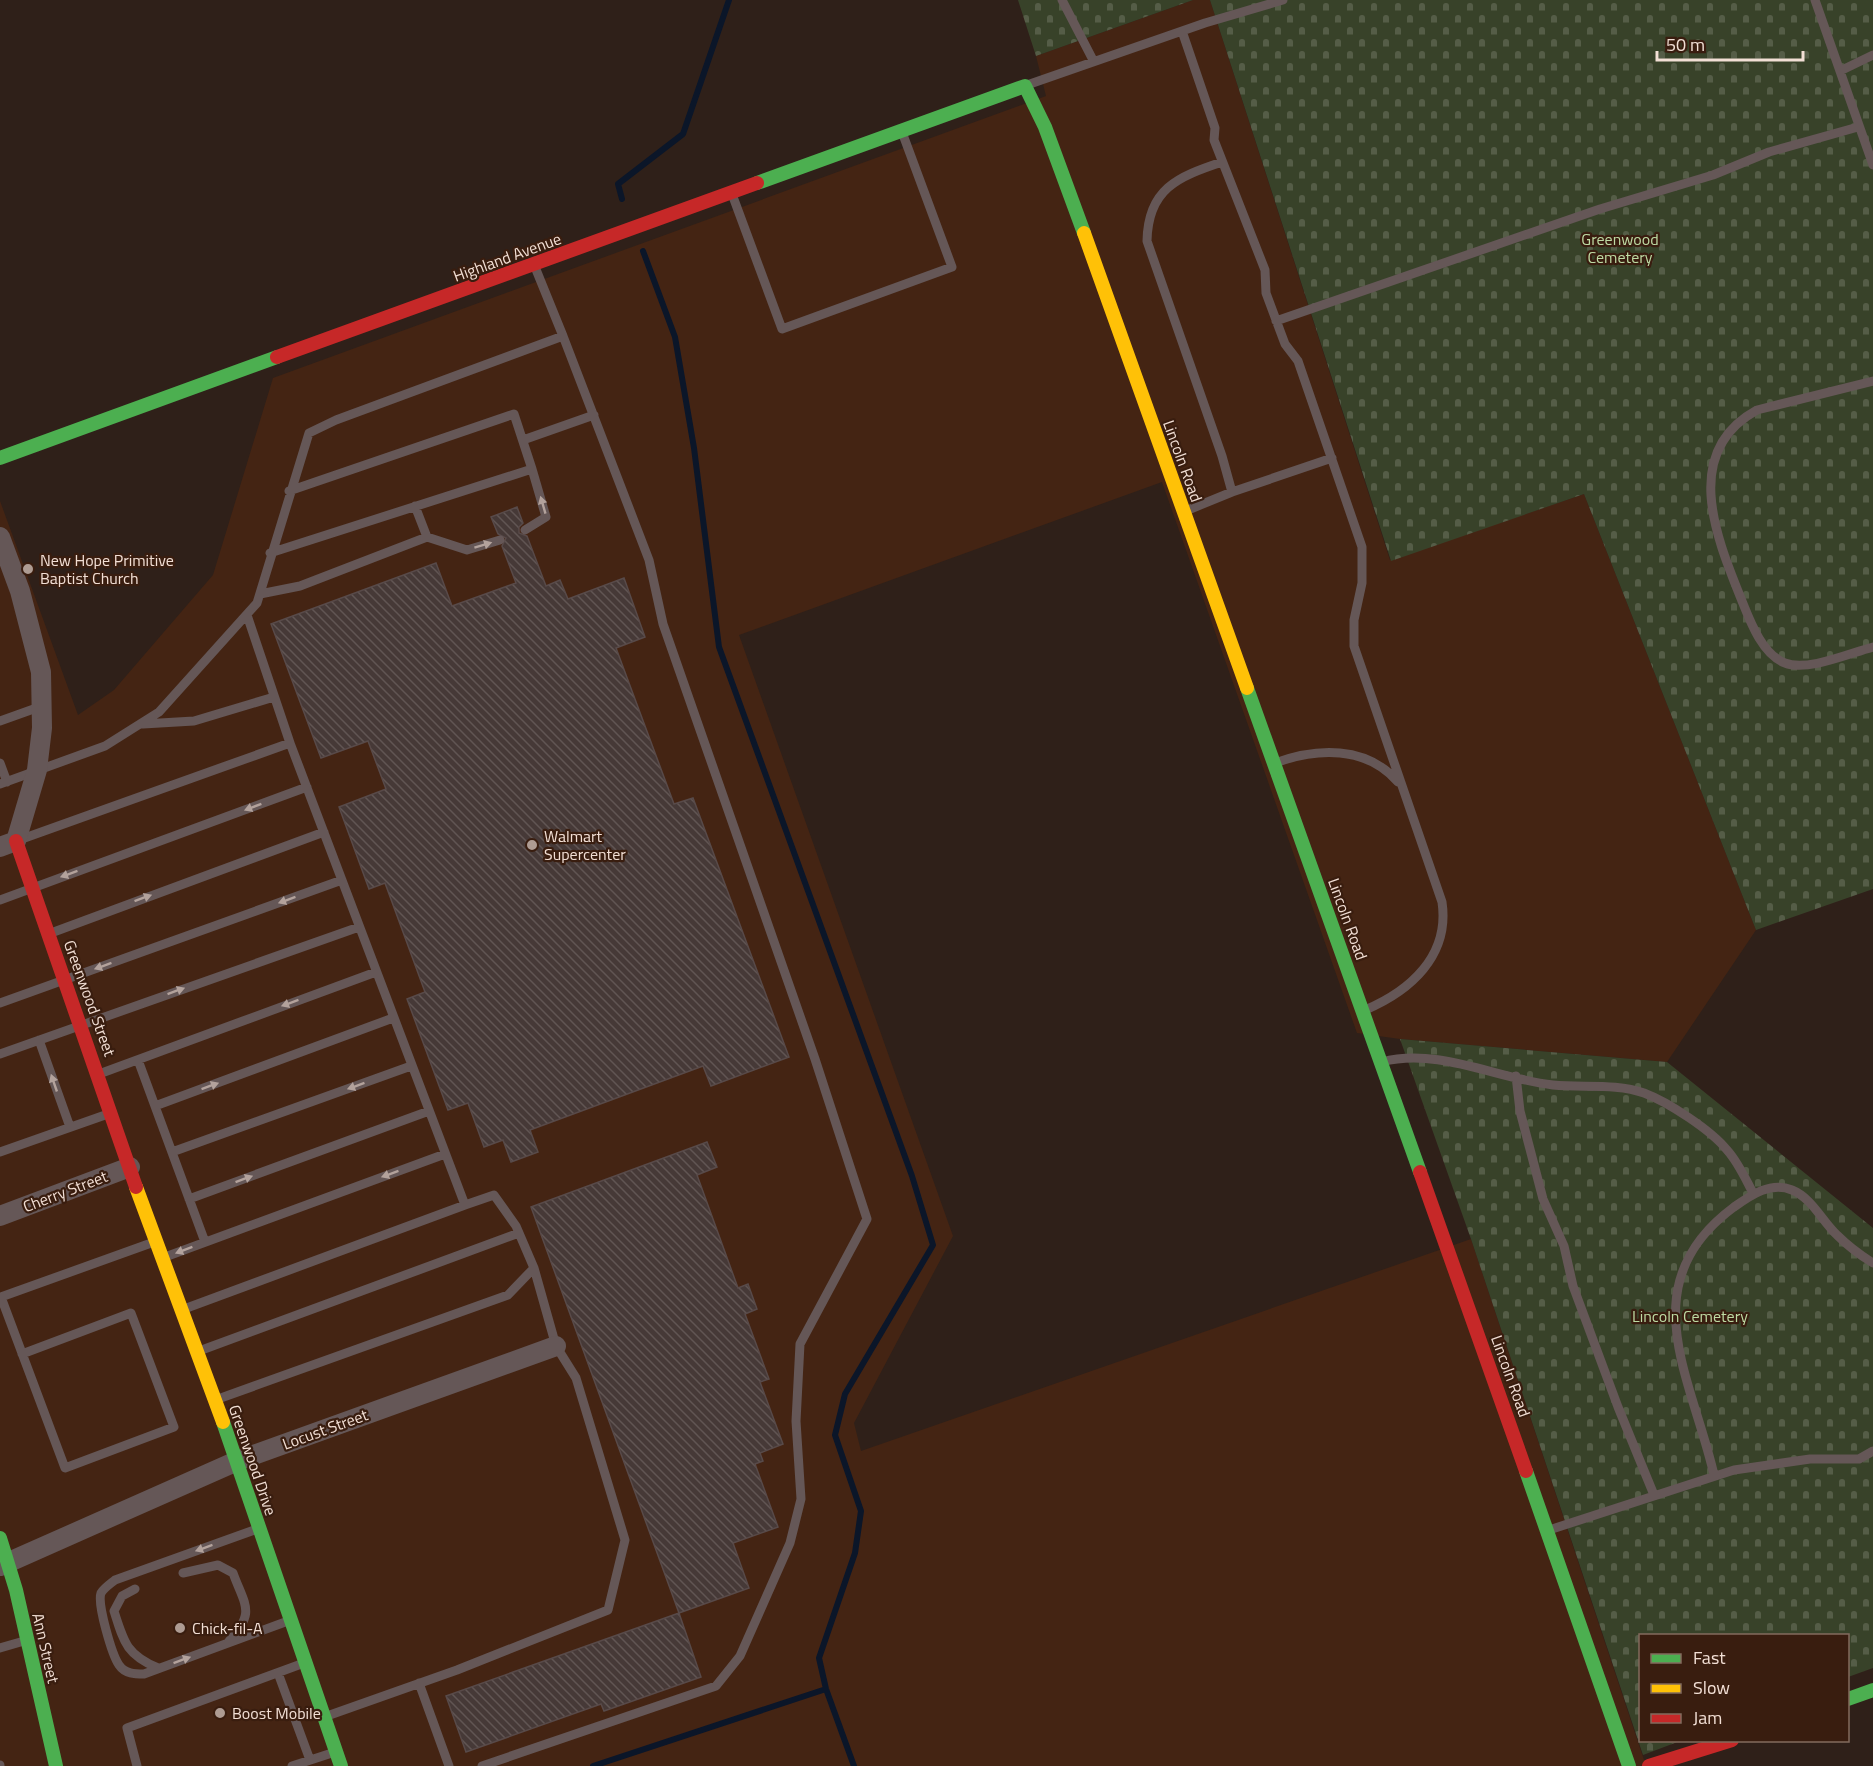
<svg xmlns="http://www.w3.org/2000/svg" width="1873" height="1766" viewBox="0 0 1873 1766" font-family="'Titillium Web',sans-serif">
	<defs>
		<pattern id="cemetery-stones" width="16" height="16" patternUnits="userSpaceOnUse" patternTransform="scale(1.5)"><rect width="16" height="16" fill="#384229"/><path d="M2 7V4a2 2 0 0 1 4 0v3zM10 15v-3a2 2 0 0 1 4 0v3z" fill="#555d47"/></pattern>
		<pattern id="building-back-hatch" width="6" height="6" patternUnits="userSpaceOnUse" patternTransform="scale(1.5)"><rect width="6" height="6" fill="#463937"/><path d="M-1 5l2 2M0 0l6 6M5-1l2 2" fill="none" stroke="#615553"/></pattern>
	</defs>
	<rect width="100%" height="100%" fill="#2f2019"/>
	<path fill="#442413" d="M1193,0H1210L1390,560L1584,494L1756,930L1667,1062L1400,1039L1357,1033L1162,482L739,635L953,1236L854,1423L861,1451L1471,1239L1646,1766H0V501L78,715L114,690L213,575L273,378L1046,96L1036,56Z"/>
	<path fill="url(#cemetery-stones)" d="M1018,0H1193L1036,56Z
		M1210,0H1873V889L1756,930L1584,494L1391,561Z
		M1400,1039L1667,1062L1873,1228V1668L1848,1677V1636H1640V1740L1680,1741L1643,1755L1471,1239Z"/>
	<g fill="none" stroke-linecap="round" stroke-linejoin="round">
		<path stroke="#0b1629" stroke-width="6" d="M622,199L618,184L683,134L729,0
			M643,251L675,337L694,448L719,647L912,1176L933,1245L845,1394L835,1435L861,1511L855,1553L819,1658L826,1689L854,1766
			M593,1766L826,1689"/>
	</g>
	<path fill="url(#building-back-hatch)" stroke="#584a49" stroke-width="1.5" d="M517,507L523,523L519,527V533L527,536L546,586L560,580L568,599L624,578L645,637L616,648L674,804L693,798L789,1057L711,1086L703,1066L530,1130L538,1152L511,1162L503,1140L484,1147L468,1103L448,1110L407,999L425,992L385,883L369,889L339,807L386,789L368,741L321,758L271,624L436,563L452,606L516,583L502,546L506,538L498,534L491,517Z
		M707,1142L717,1167L697,1175L738,1288L748,1284L757,1309L745,1314L769,1379L760,1382L783,1444L760,1453L763,1461L755,1464L778,1527L733,1543L749,1588L679,1613L531,1207Z
		M679,1613L701,1677L604,1711L601,1704L466,1752L446,1696Z"/>
	<g fill="none" stroke-linecap="round" stroke-linejoin="round">
		<path stroke="#655757" stroke-width="9" d="M1062,0L1093,60
			M1815,0L1873,165
			M1182,31L1215,128L1214,140L1265,270L1266,293L1285,344L1298,361L1362,547V583L1354,620V646L1442,902C1450,956 1410,991 1365,1010
			M1840,71L1873,55
			M1027,85L1205,23L1283,0
			M1222,162C1177,177 1148,189 1147,241L1222,456L1232,492
			M732,194L782,329L952,267L902,132
			M1276,321L1600,209L1713,175L1769,152L1858,127
			M1873,381L1757,410C1682,451 1715,534 1740,596C1749,618 1761,654 1785,663C1807,672 1850,653 1873,647
			M523,440L594,415
			M1188,510L1232,492L1332,458
			M525,530L546,517L532,469
			M427,537L467,550L500,540
			M270,553L532,469L514,414L289,491
			M260,594L300,586L427,537L415,506
			M247,615L290,743
			M0,721L42,706
			M143,724L194,721L274,697
			M0,763L7,782
			M1275,763C1316,748 1366,745 1398,782
			M0,784L105,746L159,712L257,603L309,433L336,420L563,336L535,267
			M19,840L290,743L465,1205L494,1195L516,1226L534,1268L508,1295L218,1399
			M0,900L307,787
			M51,933L324,832
			M0,1003L342,880
			M39,1040L70,1127
			M0,1054L359,927
			M138,1060L205,1242
			M1382,1062C1438,1047 1498,1079 1553,1085C1583,1088 1616,1083 1644,1093C1668,1102 1711,1130 1727,1150C1738,1162 1745,1178 1753,1193
			M99,1074L376,972
			M1516,1076L1520,1111L1543,1199L1564,1246L1573,1286L1618,1407L1654,1495
			M155,1106L393,1018
			M0,1152L108,1114
			M172,1152L411,1066
			M189,1199L429,1111
			M165,1257L445,1154
			M184,1309L465,1205
			M199,1351L519,1233
			M22,1354L131,1313L174,1427L65,1468L1,1297L154,1242
			M1714,1475C1692,1378 1630,1284 1734,1207C1751,1195 1771,1181 1792,1190C1812,1198 1822,1221 1837,1235C1848,1246 1860,1255 1873,1263
			M257,1529L115,1580C110,1584 104,1588 101,1593C97,1604 112,1655 119,1665C125,1674 135,1674 144,1674L288,1621
			M1549,1530L1734,1470L1810,1459H1859L1873,1451
			M183,1573L218,1565L233,1573C245,1606 256,1612 229,1641
			M135,1589L122,1596L114,1611C124,1643 127,1655 158,1668
			M0,1648L24,1641
			M278,1673L310,1760
			M419,1683L449,1766
			M327,1716L457,1670L608,1610L625,1540L576,1378L556,1346L534,1268
			M0,1765V1766
			M137,1766L127,1728L304,1663
			M292,1766L335,1752
			M482,1766L716,1686L740,1656L790,1543L801,1499L796,1421L800,1344L867,1219L815,1059L663,624L649,560L563,336"/>
		<path stroke="#655757" stroke-width="20" d="M0,537L20,591L41,672L42,728L37,770L16,841L0,847
			M0,1216L130,1167
			M0,1566L237,1461L556,1346"/>
		<path stroke="#4caf50" stroke-width="14" d="M757,183L1025,86L1045,127L1084,233
			M0,458L277,357
			M1247,688L1420,1172
			M223,1422L341,1766
			M1526,1471L1629,1766
			M0,1538L16,1590L56,1766
			M1848,1699L1873,1690"/>
		<path stroke="#ffc107" stroke-width="14" d="M1084,233L1247,688
			M136,1187L223,1422"/>
		<path stroke="#c62828" stroke-width="14" d="M277,357L757,183
			M16,841L136,1187
			M1420,1172L1526,1471
			M1649,1766L1732,1740"/>
	</g>
	<defs><path id="oneway-solid" d="M-6-.8H1V-3.2L6.5 0L1 3.2V.8H-6Z" transform="scale(1.5)"/></defs>
	<g fill="#b3a29c">
		<use href="#oneway-solid" transform="translate(543 505) rotate(-106)"/>
		<use href="#oneway-solid" transform="translate(483 545) rotate(-17)"/>
		<use href="#oneway-solid" transform="translate(253 807) rotate(159)"/>
		<use href="#oneway-solid" transform="translate(69 874) rotate(160)"/>
		<use href="#oneway-solid" transform="translate(143 898) rotate(-20)"/>
		<use href="#oneway-solid" transform="translate(287 900) rotate(160)"/>
		<use href="#oneway-solid" transform="translate(103 966) rotate(160)"/>
		<use href="#oneway-solid" transform="translate(176 991) rotate(-20)"/>
		<use href="#oneway-solid" transform="translate(290 1003) rotate(160)"/>
		<use href="#oneway-solid" transform="translate(54 1083) rotate(-109)"/>
		<use href="#oneway-solid" transform="translate(210 1086) rotate(-20)"/>
		<use href="#oneway-solid" transform="translate(356 1086) rotate(160)"/>
		<use href="#oneway-solid" transform="translate(390 1174) rotate(160)"/>
		<use href="#oneway-solid" transform="translate(244 1179) rotate(-20)"/>
		<use href="#oneway-solid" transform="translate(184 1250) rotate(159)"/>
		<use href="#oneway-solid" transform="translate(204 1548) rotate(160)"/>
		<use href="#oneway-solid" transform="translate(182 1660) rotate(-20)"/>
	</g>
	<g fill="#ae9c93" stroke="#391d0f" stroke-width="2">
		<circle cx="28" cy="569" r="6"/>
		<circle cx="532" cy="845" r="6"/>
		<circle cx="180" cy="1628" r="6"/>
		<circle cx="220" cy="1713" r="6"/>
	</g>
	<g text-anchor="middle" dominant-baseline="central" stroke-width="4.5" stroke-linejoin="round" paint-order="stroke">
		<g font-size="16" fill="#bedba4" stroke="#391d0f">
			<text x="1620" y="239">Greenwood<tspan x="1620" dy="18">Cemetery</tspan></text>
			<text x="1690" y="1316">Lincoln Cemetery</text>
		</g>
		<g font-size="16" fill="#f2dfd5" stroke="#391d0f">
			<text transform="translate(507 257) rotate(-20)">Highland Avenue</text>
			<text transform="translate(1183 461) rotate(70)">Lincoln Road</text>
			<text transform="translate(1348 919) rotate(70)">Lincoln Road</text>
			<text transform="translate(90 998) rotate(70)">Greenwood Street</text>
			<text transform="translate(65 1191) rotate(-21)">Cherry Street</text>
			<text transform="translate(1511 1376) rotate(70)">Lincoln Road</text>
			<text transform="translate(325 1429) rotate(-20)">Locust Street</text>
			<text transform="translate(253 1460) rotate(71)">Greenwood Drive</text>
			<text transform="translate(46 1648) rotate(77)">Ann Street</text>
		</g>
		<g font-size="16" fill="#f2dfd5" stroke="#391d0f" text-anchor="start">
			<text x="40" y="560">New Hope Primitive<tspan x="40" dy="18">Baptist Church</tspan></text>
			<text x="544" y="836">Walmart<tspan x="544" dy="18">Supercenter</tspan></text>
			<text x="192" y="1628">Chick-fil-A</text>
			<text x="232" y="1713">Boost Mobile</text>
		</g>
	</g>
	<rect x="1639" y="1634" width="210" height="108" fill="#391d0f" stroke="#836b5e" stroke-width="1.5"/>
	<rect x="1651" y="1654" width="30" height="9" fill="#4caf50" stroke="#836b5e" stroke-width="1.5"/>
	<text x="1693" y="1664" font-size="18" fill="#f2dfd5">Fast</text>
	<rect x="1651" y="1684" width="30" height="9" fill="#ffc107" stroke="#836b5e" stroke-width="1.5"/>
	<text x="1693" y="1694" font-size="18" fill="#f2dfd5">Slow</text>
	<rect x="1651" y="1714" width="30" height="9" fill="#c62828" stroke="#836b5e" stroke-width="1.5"/>
	<text x="1693" y="1724" font-size="18" fill="#f2dfd5">Jam</text>
	<path d="M1657 51v9h146v-9" fill="none" stroke="#f2dfd5" stroke-width="3"/>
	<text x="1666" y="51" font-size="18" fill="#f2dfd5" stroke="#391d0f" stroke-width="4.5" paint-order="stroke">50 m</text>
</svg>
